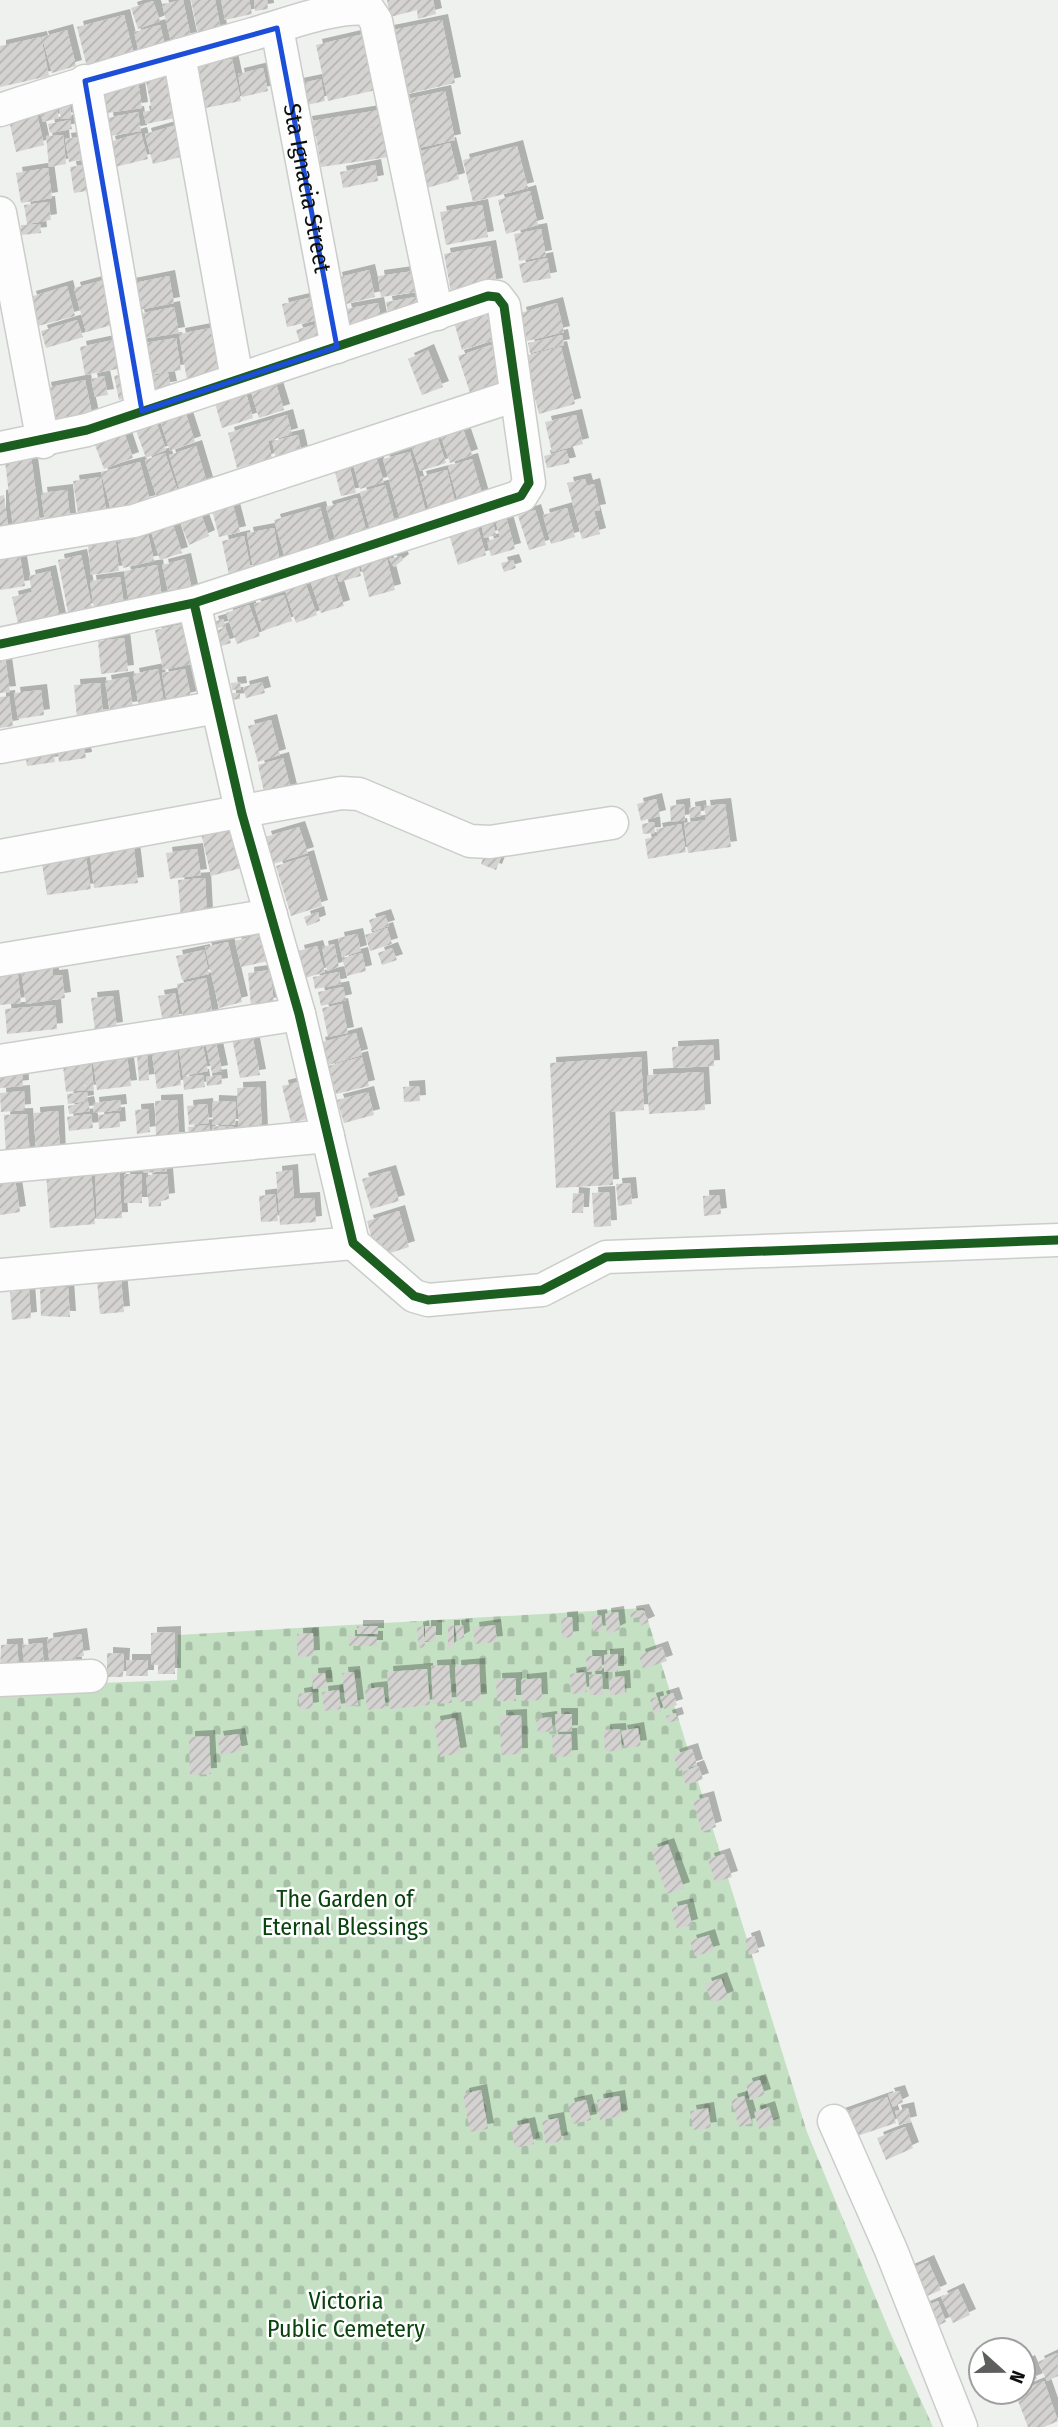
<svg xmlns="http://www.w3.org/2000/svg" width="1058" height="2427" viewBox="0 0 1058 2427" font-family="'Fira Sans Condensed',sans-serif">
	<defs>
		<pattern id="cemetery-stones" width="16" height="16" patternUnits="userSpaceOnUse" patternTransform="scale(1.75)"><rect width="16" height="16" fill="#c5e1c4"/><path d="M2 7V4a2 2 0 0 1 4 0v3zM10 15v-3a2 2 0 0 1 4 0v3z" fill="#a8c0a7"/></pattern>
		<pattern id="building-hatch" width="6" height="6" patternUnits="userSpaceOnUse" patternTransform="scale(1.75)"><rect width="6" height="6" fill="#d4d3d2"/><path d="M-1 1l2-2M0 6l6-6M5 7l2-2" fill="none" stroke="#b5b4b3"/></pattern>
		<filter id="shadow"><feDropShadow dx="6" dy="-6" stdDeviation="0" flood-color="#0004"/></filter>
	</defs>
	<rect width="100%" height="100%" fill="#eef1ee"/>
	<path fill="url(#cemetery-stones)" d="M644,1608L807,2132L889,2330L933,2427H0V1687L177,1680L178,1635Z"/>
	<path fill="url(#building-hatch)" filter="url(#shadow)" d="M183,0L191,38L171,42L162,4Z
		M191,0H215L221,30L198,34Z
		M221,0H249L252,14L225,20Z
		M254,0H267L268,9L255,11Z
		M387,0H433L436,14L418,19L417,10L390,17Z
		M153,1L160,21L138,29L131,8Z
		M124,15L134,55L87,67L77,27Z
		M442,20L455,83L402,95L388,31Z
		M160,25L165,46L139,53L134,32Z
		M67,30L76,66L52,73L42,37Z
		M364,34L376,90L328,101L316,45Z
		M41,37L49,76L0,87V46Z
		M232,59L241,101L200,109L191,67Z
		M263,68L268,91L242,97L238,74Z
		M171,72L180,117L146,124L143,112L152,110L145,77Z
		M321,79L325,101L302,106L297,84Z
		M138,81L142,108L100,114L97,86Z
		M445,91L455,140L414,149L403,100Z
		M54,99L59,118L43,122L37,103Z
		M69,100L72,118L61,119L58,101Z
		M380,110L383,125L327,135L384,126L389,157L321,167L316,136L309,138L306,122Z
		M138,112L141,131L110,136L107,118Z
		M37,114L44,145L16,152L9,120Z
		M70,120L72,129L50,133L48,124Z
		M180,124L188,155L153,164L145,134Z
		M141,133L148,159L115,167L109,142Z
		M63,135L66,164L49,167L46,136Z
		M79,137L84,159L69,162L65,139Z
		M450,143L459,179L423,189L414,153Z
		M517,146L528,188L473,202L463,160Z
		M88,164L92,190L74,193L70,167Z
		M375,165L378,181L343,188L340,172Z
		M48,168L52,198L21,203L16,173Z
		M530,191L538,225L506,234L498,200Z
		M49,202L51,220L27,224L24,205Z
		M482,205L488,237L446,245L440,212Z
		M40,224L41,233L21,235V225Z
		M541,229L546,256L519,261L514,234Z
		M490,246L497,284L451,292L444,254Z
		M547,258L551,278L523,283L519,264Z
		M369,270L375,297L342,305L336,278Z
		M414,271L417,292L381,297L378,276Z
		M169,276L174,303L134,311L129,284Z
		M104,280L116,324L86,332L74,288Z
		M67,286L75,316L38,326L30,297Z
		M317,296L322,319L287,327L282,304Z
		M416,297L419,316L389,320L386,302Z
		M378,303L382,324L349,330L345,309Z
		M557,303L564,332L527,341L520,313Z
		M174,307L179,333L142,339L138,314Z
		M486,312L495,340L462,350L454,322Z
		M77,320L83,337L46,348L41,331Z
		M321,323L326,339L301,347L296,330Z
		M221,326L230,371L187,380L179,334Z
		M562,335L564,345L530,353L528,343Z
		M176,338L181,370L143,376L138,344Z
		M118,339L123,368L85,375L80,347Z
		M491,345L505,388L472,399L458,356Z
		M561,347L575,404L539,414L524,356Z
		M428,350L443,387L422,395L408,359Z
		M126,373L131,397L119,400L114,376Z
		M168,373L171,387L147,391L144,378Z
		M273,374L284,410L259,418L248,382Z
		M104,376L108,395L95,397L91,379Z
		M85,380L93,418L52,427L45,388Z
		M244,386L253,418L222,428L213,396Z
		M183,405L195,442L170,451L158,415Z
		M154,415L166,450L146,458L133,422Z
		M287,415L292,434L268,441L272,458L237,468L228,433Z
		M576,415L583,444L552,452L545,422Z
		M461,423L472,455L450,463L439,431Z
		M122,426L133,458L104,469L92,437Z
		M435,430L446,463L420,471L409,439Z
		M298,435L303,457L277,463L272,441Z
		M196,446L208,486L181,494L169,455Z
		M30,449L40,523L13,527L4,453Z
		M566,450L570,463L547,468L544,456Z
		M410,452L427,516L401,523L383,459Z
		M165,453L180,498L159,505L145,460Z
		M375,454L384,482L360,489L352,461Z
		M472,459L484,501L460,508L448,466Z
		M140,462L150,501L111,511L101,472Z
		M349,464L356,493L341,496L334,468Z
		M447,470L456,506L430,513L420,477Z
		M101,477L107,517L79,521L73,481Z
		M585,479L587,486L594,484L600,510L594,511L600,534L582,539L567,483Z
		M385,485L395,523L370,530L360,492Z
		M67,490L70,519L45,522L41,493Z
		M4,495L9,534L0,535V496Z
		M357,498L367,533L336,542L326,507Z
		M232,501L240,532L219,537L211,506Z
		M320,507L330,546L285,558L274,520Z
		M567,508L575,537L551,544L543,515Z
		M535,510L546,545L529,550L518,516Z
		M200,511L209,536L189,545L179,519Z
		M505,513L515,549L491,556L487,541L500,537L494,516Z
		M171,518L182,553L160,560L149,525Z
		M492,519L496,535L484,538L481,522Z
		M146,525L154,561L123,568L116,532Z
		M477,525L486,555L458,565L449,534Z
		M274,528L280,563L253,568L247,533Z
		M115,534L119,571L91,575L87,537Z
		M244,536L251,570L229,575L222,541Z
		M19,550L25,586L0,590V552Z
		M81,555L92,608L68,613L58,560Z
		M401,556L403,560L394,567L389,559Z
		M185,559L193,594L170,599L162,565Z
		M387,559L395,590L369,597L361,566Z
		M513,560L516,568L504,572L501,563Z
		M358,564L361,576L339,582L336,571Z
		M157,565L163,604L130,609L124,571Z
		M332,567L344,606L321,613L308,574Z
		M50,571L60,619L19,628L12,597L32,592L29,576Z
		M120,577L125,612L95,616L90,581Z
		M304,580L317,615L296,623L284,587Z
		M284,595L292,621L262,631L254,604Z
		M249,605L260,636L237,644L226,613Z
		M223,619L226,626L214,629L212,622Z
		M183,624L192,664L163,670L155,630Z
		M225,627L231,643L221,646L216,631Z
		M124,638L128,671L101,674L98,641Z
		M5,656L10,692L0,693V657Z
		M158,669L165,708L140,712L133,674Z
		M185,669L191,697L167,703L162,673Z
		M128,677L133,707L110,711L105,681Z
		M240,682L241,689L232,690L231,683Z
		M262,682L265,693L246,698L243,687Z
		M100,683L103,715L77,718L74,685Z
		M41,690L44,715L18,719L14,693Z
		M230,693H240V699L230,700Z
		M9,696L13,726L0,728V697Z
		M271,720L280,755L258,762L248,726Z
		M82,736L86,758L59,762L56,740Z
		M52,741L55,762L27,766L24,745Z
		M283,758L291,790L265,796L258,765Z
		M656,799L660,816L641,821L637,804Z
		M684,804L685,820L671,822L670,806Z
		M725,804L731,847L688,853L684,823L706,820L704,806Z
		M700,806L701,816L690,818L689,808Z
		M654,822L655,833L643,834L642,824Z
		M238,824L249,866L211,876L201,833Z
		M681,824L686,852L648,859L645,839L658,836L656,829Z
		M299,827L308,853L273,864L265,837Z
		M488,843L504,849L496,870L481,864Z
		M134,849L138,883L94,888L90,855Z
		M197,849L201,875L170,879L166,853Z
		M308,856L322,906L291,916L276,866Z
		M86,858L91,889L47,895L42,864Z
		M205,878L207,916L181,918L178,880Z
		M318,912L320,921L307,926L304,917Z
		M385,915L389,926L373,931L369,920Z
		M387,928L392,944L370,951L365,935Z
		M262,934L268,961L241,967L235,941Z
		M357,934L361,951L342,957L338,938Z
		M228,942L242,1002L219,1008L205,947Z
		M334,944L339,967L327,971L322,947Z
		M317,946L325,972L305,978L298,951Z
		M392,948L397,960L382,965L378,953Z
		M204,950L209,974L182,980L176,956Z
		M362,953L366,971L347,976L342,958Z
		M52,965L53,976L62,975L65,998L26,1004L21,970Z
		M17,966L21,1003L0,1005V969Z
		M270,970L274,1003L251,1006L248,973Z
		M339,972L341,984L315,989L313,977Z
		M206,978L213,1017L184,1022L177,984Z
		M343,987L346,1000L321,1006L318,992Z
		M175,993L180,1019L163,1022L158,996Z
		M113,996L117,1028L95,1031L91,998Z
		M342,1004L348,1033L328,1037L322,1008Z
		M55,1005L57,1029L7,1034L5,1009Z
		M356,1033L362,1055L325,1066L319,1043Z
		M252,1034L260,1075L240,1078L232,1038Z
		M216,1043L222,1071L212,1073L206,1046Z
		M713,1045L714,1066L673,1068L672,1047Z
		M203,1046L208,1071L183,1076L179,1050Z
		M177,1051L181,1085L157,1089L152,1054Z
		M147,1054L149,1080L139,1081L137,1055Z
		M127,1056L131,1086L97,1090L93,1061Z
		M362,1057L369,1086L336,1094L328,1066Z
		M641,1057L644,1110L609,1112L613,1185L556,1188L550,1063Z
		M91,1063L94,1090L86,1091L83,1064Z
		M82,1064L85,1090L66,1092L63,1066Z
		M22,1068L23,1086L0,1088V1070Z
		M703,1072L705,1110L649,1114L647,1075Z
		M203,1075L205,1087L184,1090L183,1077Z
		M221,1075L222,1084L207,1086L206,1077Z
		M310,1079L319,1116L291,1123L282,1086Z
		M419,1086L420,1101L404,1102L403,1087Z
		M260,1087L262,1133L239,1134L237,1088Z
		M24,1091L25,1110L1,1112L0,1093Z
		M87,1092L88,1101L68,1104L67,1094Z
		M368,1092L374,1115L344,1123L337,1100Z
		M120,1100L121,1110L94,1113L93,1103Z
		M177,1100L179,1138L156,1139L155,1101Z
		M213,1101L236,1102L235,1125H212Z
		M88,1102L90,1111L69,1114L68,1106Z
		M207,1104L209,1123L189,1125L187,1106Z
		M148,1109L150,1132L137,1134L135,1110Z
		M58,1111L60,1157L36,1159L34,1113Z
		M119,1113L120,1127L99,1129L98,1115Z
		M27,1114L30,1155L6,1157L4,1115Z
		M91,1114L93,1128L69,1131L67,1117Z
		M209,1125L210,1139L190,1140L188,1127Z
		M213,1126L234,1127L233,1140L212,1139Z
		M166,1161L167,1171L144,1173L143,1163Z
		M91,1169L95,1224L50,1228L46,1173Z
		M119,1170L122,1218L97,1219L95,1171Z
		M292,1170L294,1199L314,1198L316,1222L280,1225L276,1172Z
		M390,1171L399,1201L371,1209L362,1179Z
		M124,1174H142V1203H124Z
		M167,1174L169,1199L161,1200V1206L149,1207L146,1175Z
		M15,1179L20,1212L0,1215V1182Z
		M630,1183L632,1204L618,1206L616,1184Z
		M609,1192L611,1226L594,1227L592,1193Z
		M573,1193L584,1194L583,1213H572Z
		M275,1194L278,1221L261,1222L259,1196Z
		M719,1195L721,1214L704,1216L703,1196Z
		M399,1211L409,1247L377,1257L367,1221Z
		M121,1278L124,1312L100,1314L97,1281Z
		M68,1287L70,1317L41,1316L40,1289Z
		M29,1290L31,1318L12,1320L10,1292Z
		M643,1610L649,1622L640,1626L639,1617L631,1619L630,1612Z
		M618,1612L620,1629L607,1635L605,1614Z
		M601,1615L603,1631L593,1632L591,1616Z
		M572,1617L573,1637L562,1638L561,1618Z
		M463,1625L464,1637L457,1641L455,1626Z
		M495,1625L497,1642L475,1644L473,1628Z
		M357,1626H378V1634H357Z
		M423,1626L425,1647L419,1648L417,1628Z
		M425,1626H436V1641H425Z
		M448,1626H454V1644L448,1649Z
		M175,1632V1674H158V1665H151V1633Z
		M313,1633L314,1656L298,1657L297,1634Z
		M81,1634L84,1656L75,1657L77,1673L51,1677L47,1639Z
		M349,1636L377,1637V1646H349Z
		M42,1643L45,1676L26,1678L22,1645Z
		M17,1644L19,1669L0,1671L1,1645Z
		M662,1647L667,1661L643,1669L639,1655Z
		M107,1653L124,1654L123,1677H107Z
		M618,1654V1672H604V1655Z
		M586,1656H601L602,1670L587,1672Z
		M126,1660H148V1676H126Z
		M479,1664L481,1700L457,1702L455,1666Z
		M449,1665L452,1703L433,1704L431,1666Z
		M427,1669L430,1705L390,1709L387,1672Z
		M354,1672L358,1705L346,1707L342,1673Z
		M585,1672L587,1692L572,1694L570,1674Z
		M325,1673L327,1688L313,1689L312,1674Z
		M602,1674L603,1695H590L589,1675Z
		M624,1676L625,1694L610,1695L609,1678Z
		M516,1678V1701H497L496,1679Z
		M541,1678L542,1700L522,1701L521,1680Z
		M383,1687L386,1708L367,1710L365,1689Z
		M339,1690L341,1709L324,1711L322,1692Z
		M312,1692L313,1708L300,1710L298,1694Z
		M673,1693L677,1705L664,1709L660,1697Z
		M657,1697L661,1711L654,1715L650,1699Z
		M676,1713L678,1720L668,1723L666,1716Z
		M555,1714H572V1731L556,1732Z
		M521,1715L522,1754L501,1755L500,1716Z
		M551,1717L553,1731L538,1733L536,1719Z
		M455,1718L461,1753L440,1757L434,1722Z
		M638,1728L641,1746L625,1748L621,1731Z
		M620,1729L622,1750L605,1752L604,1730Z
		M239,1734L242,1751L221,1755L217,1737Z
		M571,1734L572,1756L553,1757L552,1735Z
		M209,1736L211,1774L190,1775L189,1737Z
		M692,1749L697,1765L679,1771L673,1755Z
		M698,1766L703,1779L686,1785L682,1772Z
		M708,1797L716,1827L702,1832L693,1801Z
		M668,1844L684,1888L667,1894L651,1850Z
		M724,1854L732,1877L715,1882L708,1859Z
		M687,1904L692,1925L677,1929L671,1908Z
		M709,1935L714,1951L695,1956L690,1941Z
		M754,1936L759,1952L749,1955L745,1939Z
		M721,1978L728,1997L712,2003L705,1984Z
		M760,2080L765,2095L750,2100L746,2084Z
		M481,2090L488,2129L470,2132L463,2094Z
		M899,2091L903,2102L893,2107L888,2094Z
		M619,2096L622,2116L600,2120L597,2100Z
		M744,2096L752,2123L739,2127L731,2100Z
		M887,2097L896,2123L848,2139L839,2114Z
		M586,2100L591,2120L573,2124L568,2104Z
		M769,2107L774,2124L759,2129L754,2112Z
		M708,2108L711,2128L693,2130L690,2111Z
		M908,2108L911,2122L899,2125L895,2111Z
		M558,2118L562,2141L546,2144L542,2121Z
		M529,2123L534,2144L515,2148L511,2127Z
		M905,2127L913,2148L886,2160L877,2138Z
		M928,2261L941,2290L918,2300L906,2271Z
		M958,2289L970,2315L953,2323L941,2297Z
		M938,2301L946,2322L932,2328L924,2307Z
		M1057,2353L1058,2376L1047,2381L1038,2362Z
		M1029,2361L1037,2379L1023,2385V2364Z
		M1044,2381L1058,2421L1044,2427H1028L1015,2393Z
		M989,2392H1006L1008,2396L992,2402Z"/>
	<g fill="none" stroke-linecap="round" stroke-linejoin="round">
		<defs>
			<g id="minor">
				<path id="s1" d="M277,28L337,347"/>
				<path d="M179,55L237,379"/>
				<path d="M85,81L142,411"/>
				<path d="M0,110C84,82 168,58 253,34C285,25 335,5 368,9L376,21L437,314"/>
				<path d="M0,213L43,442"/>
				<path d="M0,448L87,430L488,296L497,297L504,306L529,483L521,496L194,603L0,644"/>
				<path d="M0,543L134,521L516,395"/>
				<path d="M194,603L242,814L299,1014L353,1243L414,1296L428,1300L542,1290L606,1257L1058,1240"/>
				<path d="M0,747L217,707"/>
				<path d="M0,856L341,793L359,794L470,841L490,842L612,823"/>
				<path d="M0,960L271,915"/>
				<path d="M0,1061L299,1014"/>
				<path d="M0,1167L328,1136"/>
				<path d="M0,1275L353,1243"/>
				<path d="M0,1680L91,1676"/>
				<path d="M834,2121L891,2250L961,2427"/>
			</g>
		</defs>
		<use href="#minor" stroke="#cbcdcb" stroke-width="35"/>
		<use href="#minor" stroke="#fcfdfc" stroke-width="32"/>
		<defs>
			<path id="cycleway" d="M0,448L87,430L488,296L497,297L504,306L529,483L521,496L194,603L0,644
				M194,603L242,814L299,1014L353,1243L414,1296L428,1300L542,1290L606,1257L1058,1240"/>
		</defs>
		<use href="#cycleway" stroke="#fff" stroke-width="13"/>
		<use href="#cycleway" stroke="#1b5e20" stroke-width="9"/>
	</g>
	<path fill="none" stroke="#1d4ed8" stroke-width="5" stroke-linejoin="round" d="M277,28L337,347L142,411L85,81Z"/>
	<g text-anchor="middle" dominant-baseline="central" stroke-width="5" stroke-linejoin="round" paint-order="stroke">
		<g font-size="24" fill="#0e100e" stroke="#fff">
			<text stroke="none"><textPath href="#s1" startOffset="163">Sta Ignacia Street</textPath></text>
		</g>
		<g font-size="24" fill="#09430d" stroke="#fff">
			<text x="345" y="1899">The Garden of<tspan x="345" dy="28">Eternal Blessings</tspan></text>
			<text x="346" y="2301">Victoria<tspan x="346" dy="28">Public Cemetery</tspan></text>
		</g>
	</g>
	<g transform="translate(1002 2371) rotate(111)"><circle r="33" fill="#ffffff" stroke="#9f9f9f" stroke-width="2"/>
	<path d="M0-5L12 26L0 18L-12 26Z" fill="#5c5f5c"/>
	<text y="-10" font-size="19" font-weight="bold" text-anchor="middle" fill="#0e100e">N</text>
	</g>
</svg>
